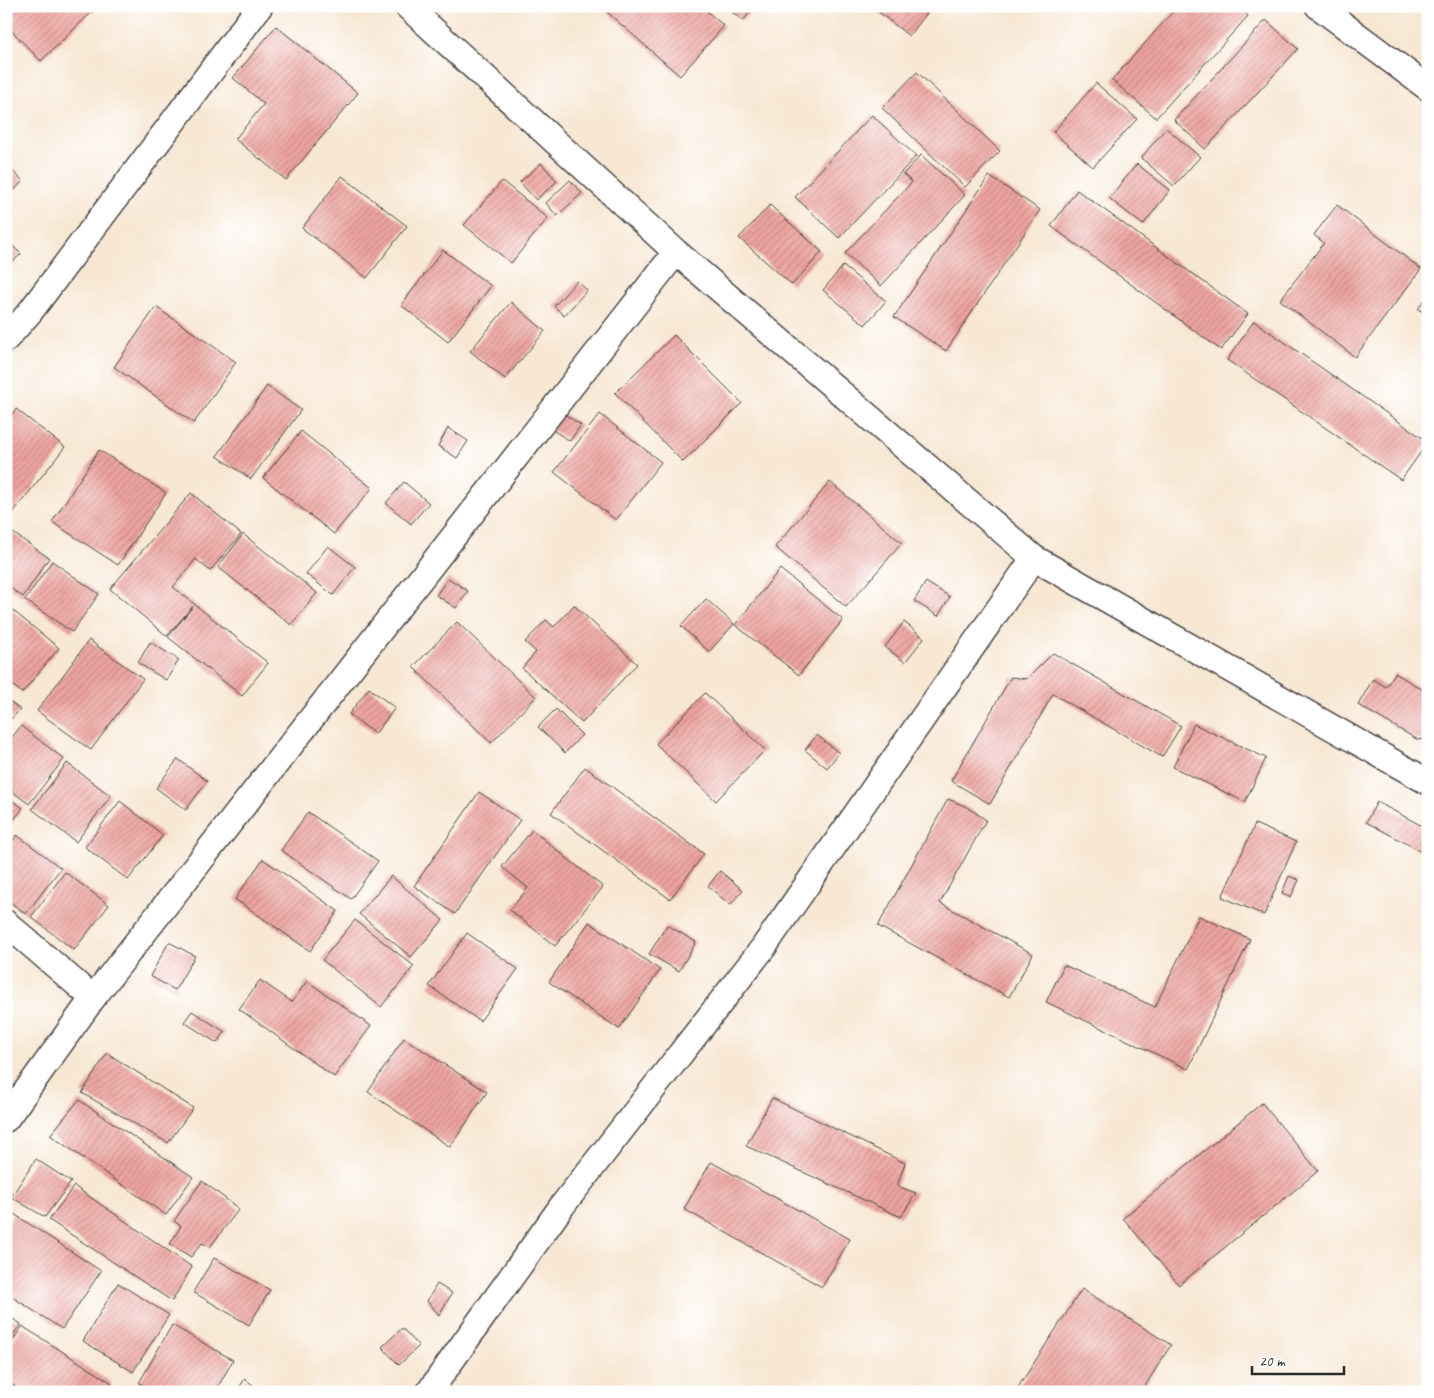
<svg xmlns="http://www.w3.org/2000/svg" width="1434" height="1398" viewBox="0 0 1434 1398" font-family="Caveat,sans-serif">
	<defs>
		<pattern id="building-hatch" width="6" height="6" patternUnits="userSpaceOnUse" patternTransform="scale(1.25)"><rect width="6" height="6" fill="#eea49f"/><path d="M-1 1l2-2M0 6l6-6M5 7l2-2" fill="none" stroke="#c18682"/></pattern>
	</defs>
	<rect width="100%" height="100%" fill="#fff"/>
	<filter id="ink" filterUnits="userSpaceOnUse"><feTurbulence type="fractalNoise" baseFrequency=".02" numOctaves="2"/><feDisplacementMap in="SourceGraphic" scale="10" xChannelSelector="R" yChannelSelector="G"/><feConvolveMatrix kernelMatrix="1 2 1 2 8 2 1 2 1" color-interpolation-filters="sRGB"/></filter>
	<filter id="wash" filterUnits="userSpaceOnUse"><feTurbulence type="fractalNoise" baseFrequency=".0096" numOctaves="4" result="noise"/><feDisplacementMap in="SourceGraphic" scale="20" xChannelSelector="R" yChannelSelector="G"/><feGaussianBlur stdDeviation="1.12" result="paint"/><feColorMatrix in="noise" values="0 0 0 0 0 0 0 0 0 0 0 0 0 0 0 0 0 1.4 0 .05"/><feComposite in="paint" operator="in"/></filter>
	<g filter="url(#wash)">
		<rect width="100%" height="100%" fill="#f7e7d3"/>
		<g id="blocks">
			<path fill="url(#building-hatch)" d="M6,6H90L94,10L41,61L6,25Z
				M600,6H701L724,26L680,76Z
				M725,6H755L743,21Z
				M871,6H933L909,36Z
				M1178,6H1241L1240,8L1248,16L1156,118L1112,80Z
				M1266,20L1298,49L1205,149L1174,120Z
				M276,26L358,93L286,180L235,139L264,104L233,78Z
				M917,72L1000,151L965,187L882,108Z
				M1096,83L1137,119L1093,167L1053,132Z
				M872,115L916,156L839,238L795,197Z
				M1166,128L1200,157L1174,186L1141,158Z
				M921,155L965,195L881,286L845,253L912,182L903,174Z
				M541,163L557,181L536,200L520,182Z
				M1137,164L1170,190L1143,225L1109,198Z
				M6,165L23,181L6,199Z
				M342,176L407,226L367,278L302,228Z
				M989,176L1040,210L946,351L894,317Z
				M570,180L582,193L557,216L546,203Z
				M502,181L548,218L511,263L464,225Z
				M1077,190L1248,314L1221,350L1051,226Z
				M770,205L822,252L792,285L739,238Z
				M1337,205L1421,269L1355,357L1280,300L1324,243L1314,235Z
				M6,239L21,254L6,268Z
				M443,250L491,286L448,342L401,305Z
				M843,266L886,301L865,325L823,290Z
				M577,281L587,290L564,316L554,306Z
				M1428,295V315L1418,309Z
				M511,302L545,331L505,379L470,351Z
				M156,307L236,362L194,423L114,367Z
				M1254,321L1428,442L1401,480L1227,360Z
				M674,335L742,403L683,462L615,393Z
				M267,386L301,410L251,479L217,456Z
				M16,409L65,447L11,515L6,511V422Z
				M561,412L581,425L570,441L551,429Z
				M600,414L661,462L616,520L554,472Z
				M448,428L468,441L457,458L438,446Z
				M301,431L372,488L334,534L263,478Z
				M99,450L166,493L118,565L52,522Z
				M404,482L429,503L411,524L386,503Z
				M830,482L902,543L846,607L775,547Z
				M191,493L241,534L210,571L196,559L173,587L268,663L242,696L168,637L193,606L167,636L110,589Z
				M6,528L49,558L23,597L6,585Z
				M243,534L317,593L291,625L218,567Z
				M328,546L355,567L333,595L306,574Z
				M52,561L99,594L72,632L25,600Z
				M780,569L843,620L799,675L735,625Z
				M448,578L468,591L456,608L436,595Z
				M926,582L950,597L938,616L914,601Z
				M706,599L734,624L709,652L681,626Z
				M6,605L59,648L22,693L6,680Z
				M574,605L637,664L582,723L522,668L536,652L525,642L546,620L554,627Z
				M457,622L536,697L491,743L413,667Z
				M904,622L924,638L905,662L885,647Z
				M89,640L143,679L91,750L37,711Z
				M150,642L179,660L166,680L138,663Z
				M1053,653L1181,726L1162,757L1053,694L990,804L951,781L1011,677L1027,679Z
				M1395,673L1428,693V738L1418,740L1358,705L1373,679L1386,687Z
				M369,688L395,708L375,734L349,714Z
				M705,693L765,750L716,801L656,744Z
				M6,698L20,710L6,724Z
				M556,709L582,735L565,753L538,727Z
				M1194,724L1266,758L1245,802L1173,767Z
				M21,726L64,759L29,804L6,787V745Z
				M817,735L839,753L827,768L805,750Z
				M178,759L207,781L186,810L156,788Z
				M67,763L111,796L76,842L32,809Z
				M585,767L704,854L670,899L551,813Z
				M479,792L520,820L455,914L414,886Z
				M6,796L23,808L6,830Z
				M948,799L967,807L986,820L940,903L1033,954L1009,997L878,926Z
				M120,801L163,835L128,880L85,847Z
				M1377,802L1428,829V855L1366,822Z
				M308,812L378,861L351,899L281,850Z
				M1255,824L1296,842L1264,915L1222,897Z
				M532,830L603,887L555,946L510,910L528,888L502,867Z
				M17,835L61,868L26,914L6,899V849Z
				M263,859L338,911L310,951L235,899Z
				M720,871L743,890L730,905L708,886Z
				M65,872L109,905L74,950L31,917Z
				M391,876L443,920L411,957L359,914Z
				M1289,876L1299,880L1291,897L1282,893Z
				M1199,916L1250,939L1188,1069L1046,1002L1064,965L1155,1007Z
				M355,920L414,966L381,1007L322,960Z
				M589,922L660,970L619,1029L549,982Z
				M667,925L696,942L679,971L649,954Z
				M467,933L518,969L480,1021L429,986Z
				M169,942L195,956L175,990L150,976Z
				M260,980L292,1002L307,981L371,1026L334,1077L239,1009Z
				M192,1011L225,1032L217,1043L184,1022Z
				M404,1038L487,1092L450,1147L368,1092Z
				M107,1053L193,1108L168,1143L82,1093Z
				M772,1098L905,1163L897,1186L916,1193L901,1217L746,1146Z
				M79,1100L193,1177L166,1215L50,1135Z
				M1262,1103L1318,1171L1179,1285L1123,1218Z
				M36,1159L71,1182L45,1217L11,1197Z
				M711,1162L850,1239L822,1287L684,1209Z
				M202,1181L239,1209L210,1247L202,1243L191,1257L170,1244L181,1226L174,1221Z
				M74,1186L192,1267L172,1301L49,1220Z
				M14,1214L101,1271L62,1329L6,1293V1226Z
				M214,1258L270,1290L249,1325L193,1292Z
				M118,1283L169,1315L133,1372L83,1341Z
				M437,1284L452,1293L439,1315L427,1301Z
				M1082,1289L1171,1345L1141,1392H1015Z
				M6,1315L21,1324L6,1345Z
				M172,1325L233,1360L215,1392H156L139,1383Z
				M22,1326L112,1383L107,1392H23L6,1381V1352Z
				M402,1328L419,1346L399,1365L382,1347Z
				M245,1379L262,1392H236Z"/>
		</g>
	</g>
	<g filter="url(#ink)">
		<use href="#blocks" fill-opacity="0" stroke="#4a4744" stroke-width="1"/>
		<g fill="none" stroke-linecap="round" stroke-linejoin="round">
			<defs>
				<path id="minor" d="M407,6L676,252L1034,558L1428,782
					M1318,6L1428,88
					M6,339L30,312L260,6
					M6,923L93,998
					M6,1119L93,998L676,252
					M429,1392L562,1206L763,948L1034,558"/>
			</defs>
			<use href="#minor" stroke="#4a4744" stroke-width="28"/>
			<use href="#minor" stroke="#fff" stroke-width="25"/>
		</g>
	</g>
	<rect width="1434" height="1398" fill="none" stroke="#fff" stroke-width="25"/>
	<path d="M1252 1366v8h92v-8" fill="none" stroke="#2b2b2b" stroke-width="2.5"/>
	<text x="1259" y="1366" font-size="15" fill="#2b2b2b" stroke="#ffffff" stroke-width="4" paint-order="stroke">20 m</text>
</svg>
